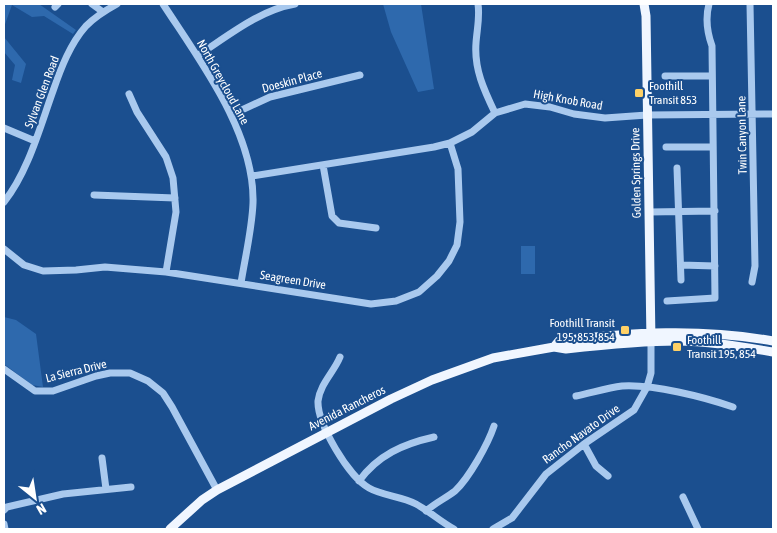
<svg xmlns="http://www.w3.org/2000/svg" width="777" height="533" viewBox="0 0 777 533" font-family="'Asap Condensed',sans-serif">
	<rect width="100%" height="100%" fill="#1b4f8f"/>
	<path fill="#2e69ad" d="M4,4H39L76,30L73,34L44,16L32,17L12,5L4,27Z
		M383,4H421L434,89L418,92L391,32Z
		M4,37L26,64L21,83L12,80L15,65L4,52Z
		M521,246H535V274H521Z
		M4,317L16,320L36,334L43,387L32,385L4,364Z"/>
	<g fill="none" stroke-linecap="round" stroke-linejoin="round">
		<path stroke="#a9c9ee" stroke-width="7" d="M92,4L103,12
			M163,4C200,61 255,133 253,203C252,229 245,258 241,283
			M478,4C480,17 477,29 476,43C474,69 484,90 495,113
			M750,4L755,266L752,282
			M55,7L58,4
			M197,56C227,37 259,10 295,4
			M665,76H712
			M129,94L137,112L166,157L173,178L176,212L166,272
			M231,115L270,97L360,75
			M4,128L35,141
			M666,147H713
			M323,165L332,216L339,223L376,228
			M677,168L681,280
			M252,176L434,147L450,143L472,132L495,113L525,104L550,107L574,114L605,118L647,115L773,114
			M94,195L175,198
			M4,202C28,172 40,127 53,91C61,68 70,44 86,26C95,17 106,10 117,4
			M649,212L715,211
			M4,249L24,265L43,271L76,270L105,267L166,272L371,304L396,301L419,292L437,276L449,261L457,245L460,222L458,169L450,143
			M681,265L715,266
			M667,301L715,298L712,46C707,32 705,19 709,4
			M340,357C334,372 320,384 318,401C317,424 349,477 369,488C383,496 401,496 416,504C429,511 441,522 454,529
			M4,369L35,391H53L96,376L110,373H130L148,381L163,393L172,407L217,490
			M576,396C591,393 607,388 622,386C653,384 704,397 733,407
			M584,444L596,466L608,476
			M102,458L106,489
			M359,481C378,455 403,444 434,437
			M683,497L698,529
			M4,510L7,507L63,494L131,487
			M426,511C435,503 446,498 455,491C469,478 488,444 494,426
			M4,524L5,529
			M493,529L512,518L546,474L584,444L634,410L647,387L651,373V341"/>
		<path stroke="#f0f6ff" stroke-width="9" d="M644,4L646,16L651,341
			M554,347L559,341C630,332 702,328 773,341
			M170,529L202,500L217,490L391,399L432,380L493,358L554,347L566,349C603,345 640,341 677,341C709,341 742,347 773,352"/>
	</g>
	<g fill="#ffd166" stroke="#1b4f8f" stroke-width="2">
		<rect x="634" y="88" width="10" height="10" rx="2.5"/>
		<rect x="620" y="325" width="10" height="10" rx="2.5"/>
		<rect x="672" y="342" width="10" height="10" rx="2.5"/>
	</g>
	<g text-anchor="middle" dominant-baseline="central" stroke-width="4" stroke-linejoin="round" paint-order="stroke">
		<g font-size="12" fill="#fff" stroke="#1b4f8f">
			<text transform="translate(292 81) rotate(-15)">Doeskin Place</text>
			<text transform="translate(223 82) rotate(61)">North Greycloud Lane</text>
			<text transform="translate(42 92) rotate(-69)">Sylvan Glen Road</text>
			<text transform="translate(568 100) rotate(10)">High Knob Road</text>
			<text transform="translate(742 135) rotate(-91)">Twin Canyon Lane</text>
			<text transform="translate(636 173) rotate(-91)">Golden Springs Drive</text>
			<text transform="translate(293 280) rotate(9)">Seagreen Drive</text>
			<text transform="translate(76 371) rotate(-14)">La Sierra Drive</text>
			<text transform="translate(347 408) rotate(-27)">Avenida Rancheros</text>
			<text transform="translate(581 434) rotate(-36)">Rancho Navato Drive</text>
		</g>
		<g font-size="12" fill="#fff" stroke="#1b4f8f" text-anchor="start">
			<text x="649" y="86">Foothill<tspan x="649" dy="14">Transit 853</tspan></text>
			<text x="615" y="323" text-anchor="end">Foothill Transit<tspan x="615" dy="14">195, 853, 854</tspan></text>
			<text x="687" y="340">Foothill<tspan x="687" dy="14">Transit 195, 854</tspan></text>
		</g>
	</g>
	<rect width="777" height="533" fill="none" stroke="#ffffff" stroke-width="10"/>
	<g transform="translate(35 498) rotate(150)" stroke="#1b4f8f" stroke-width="4" paint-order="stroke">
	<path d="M0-4L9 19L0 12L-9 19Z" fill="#ffffff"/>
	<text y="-8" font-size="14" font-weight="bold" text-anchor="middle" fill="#ffffff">N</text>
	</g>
</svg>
